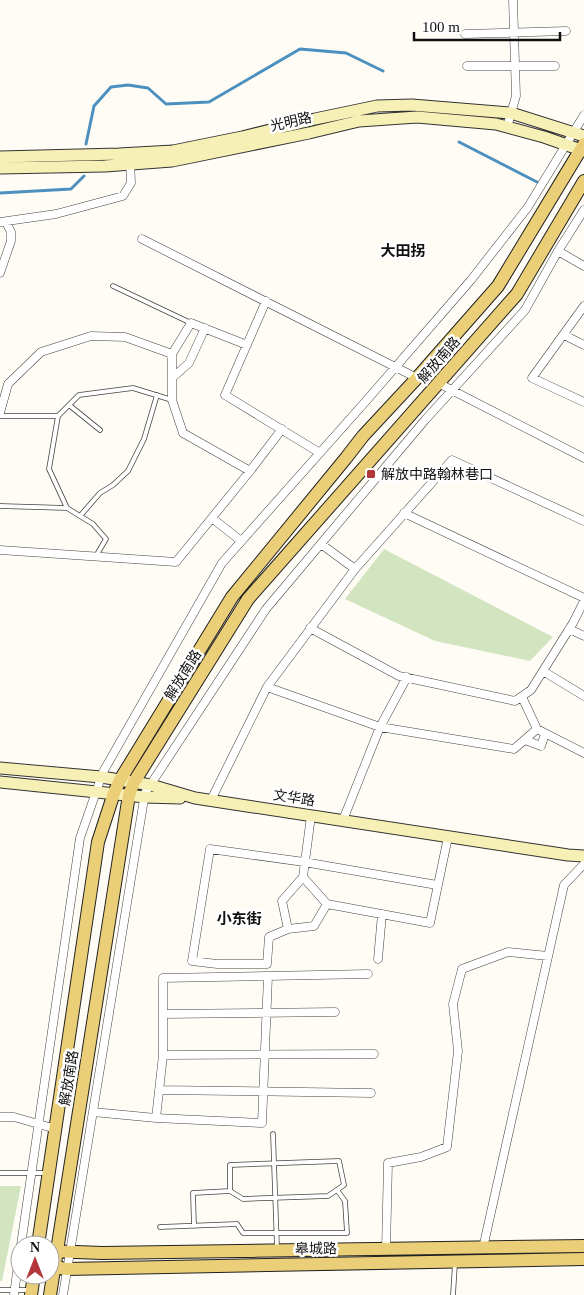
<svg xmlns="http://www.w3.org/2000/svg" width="584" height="1295" viewBox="0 0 584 1295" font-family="'Times New Roman','Noto Sans SC',serif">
	<rect width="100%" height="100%" fill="#fefcf4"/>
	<path fill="#d3e5c0" d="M384,549L553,637L530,661L435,641L345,599Z
		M0,1186H21L2,1281H0Z"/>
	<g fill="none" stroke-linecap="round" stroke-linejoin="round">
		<path stroke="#4c90bf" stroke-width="3" d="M459,142L537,182
			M86,144L94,106L111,87L128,85L148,88L166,104L209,102L300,49L346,53L383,71
			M0,193L71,189L84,176"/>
		<defs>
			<path id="lane" d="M113,286L191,323
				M69,405L100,430
				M0,416H58
				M0,506L67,508
				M80,516L100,493L113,485L128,471L144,439L157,395
				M96,556L106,539L93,524L67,508L49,469L58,416L79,395L133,388L172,400
				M273,1134L277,1248
				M0,1173H45
				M194,1226L193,1193L230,1191L243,1199L328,1196L344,1185L339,1161L230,1165V1191
				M160,1227L237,1224L243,1233H347L345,1201L337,1190
				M0,1290H30
				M453,1295L455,1263"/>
			<path id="street" d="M465,34L566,31
				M467,66H555
				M507,127L516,96L513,0
				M0,222L56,214L123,196L131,183L130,161
				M142,239L417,378
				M558,251L584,266
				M0,273L11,241V232L6,222
				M266,301L225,395L320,453
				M584,306L532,378L584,402
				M564,335L584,345
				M247,345L191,323L172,354V400L183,433L250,471L282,429
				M172,378L189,363L205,328
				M438,383L584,458
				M0,413L8,384L41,352L91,336L125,337L172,354
				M404,513L584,598
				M212,518L241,541
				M321,544L355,569
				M0,550L176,562L250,471
				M310,628L399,676L515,701L531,690L573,623L584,601
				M569,629L584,636
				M543,671L584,696
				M267,687L380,727L514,749L537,729L584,753
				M522,697L537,729
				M525,740L541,746L545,734
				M211,800L267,687L355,569L452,460L584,521
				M311,816L303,877L282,901L288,929L269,937L267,964H217L192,961L210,849L304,862L437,885
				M343,820L380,727L407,677
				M303,877L327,904L430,923L448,837
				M288,929L314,926L327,904
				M378,959L382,914
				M163,1014L335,1012
				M163,1055L374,1054
				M159,1090L371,1093
				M93,1112L156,1118L262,1123L268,976
				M0,1117H14L56,1129
				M156,1118L163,1055V978L368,974
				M21,1245L80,838L103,772L222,563L366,401L471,280L528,207L584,115
				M483,1248L564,885L584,864
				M386,1249L388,1163L421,1157L447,1147L458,1051L453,1004L462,969L508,952L548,956
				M14,1295L20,1249
				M63,1295L145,793L266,609L425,420L525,310L558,251L584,210"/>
			<path id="secondary" d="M0,157L119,154L173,151L242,137L315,119L377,106L412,105L511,113L584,136
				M0,168L105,166L172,161L309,133L359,121L417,117L496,124L544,137L584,151
				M0,768L101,777L151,785L195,798L568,855L584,856
				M0,782L145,797L180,798"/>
			<path id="primary" d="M38,1245L98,842L114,793L120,780L232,597L346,458L363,436L417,378L498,286L584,144
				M50,1251L102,1253L584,1246
				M50,1266L66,1269L584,1259
				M31,1295L34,1275
				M50,1295L129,795L134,782L248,599L517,294L584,181"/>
		</defs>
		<use href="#lane" stroke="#434343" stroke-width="5.5"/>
		<use href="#street" stroke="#434343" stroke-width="9"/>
		<use href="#secondary" stroke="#323232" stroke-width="13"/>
		<use href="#primary" stroke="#212121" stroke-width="14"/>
		<use href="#lane" stroke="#fff" stroke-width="4"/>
		<use href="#street" stroke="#fff" stroke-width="8"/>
		<use href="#secondary" stroke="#f6f0b6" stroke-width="11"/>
		<use href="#primary" stroke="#eacf78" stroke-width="12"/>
	</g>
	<rect fill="#b2363a" stroke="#fff" stroke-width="2" x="366" y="469" width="10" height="10" rx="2.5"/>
	<g text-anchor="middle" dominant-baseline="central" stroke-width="5" stroke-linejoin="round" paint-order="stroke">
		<g font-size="14" fill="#101010" stroke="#fff">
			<text transform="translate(291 122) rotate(-13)">光明路</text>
			<text transform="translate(439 360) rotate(-49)">解放南路</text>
			<text transform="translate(183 675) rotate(-58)">解放南路</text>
			<text transform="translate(294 798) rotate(9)">文华路</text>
			<text transform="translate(69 1078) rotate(-81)">解放南路</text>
			<text transform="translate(316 1249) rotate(-1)">皋城路</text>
		</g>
		<g font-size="14" fill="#101010" stroke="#fff" text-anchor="start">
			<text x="381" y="474">解放中路翰林巷口</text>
		</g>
		<g font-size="15" font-weight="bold" fill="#101010" stroke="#fff">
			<text x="403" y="251">大田拐</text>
			<text x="239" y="919">小东街</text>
		</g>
	</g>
	<g transform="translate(35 1260)"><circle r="24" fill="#ffffff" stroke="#9f9f9f"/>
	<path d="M0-4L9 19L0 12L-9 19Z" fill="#b2363a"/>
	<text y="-8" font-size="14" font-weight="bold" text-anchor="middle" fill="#101010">N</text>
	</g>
	<path d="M414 32v8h146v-8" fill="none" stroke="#101010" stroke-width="2.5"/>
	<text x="422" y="32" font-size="15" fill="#101010" stroke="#ffffff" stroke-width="4" paint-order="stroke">100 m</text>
</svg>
